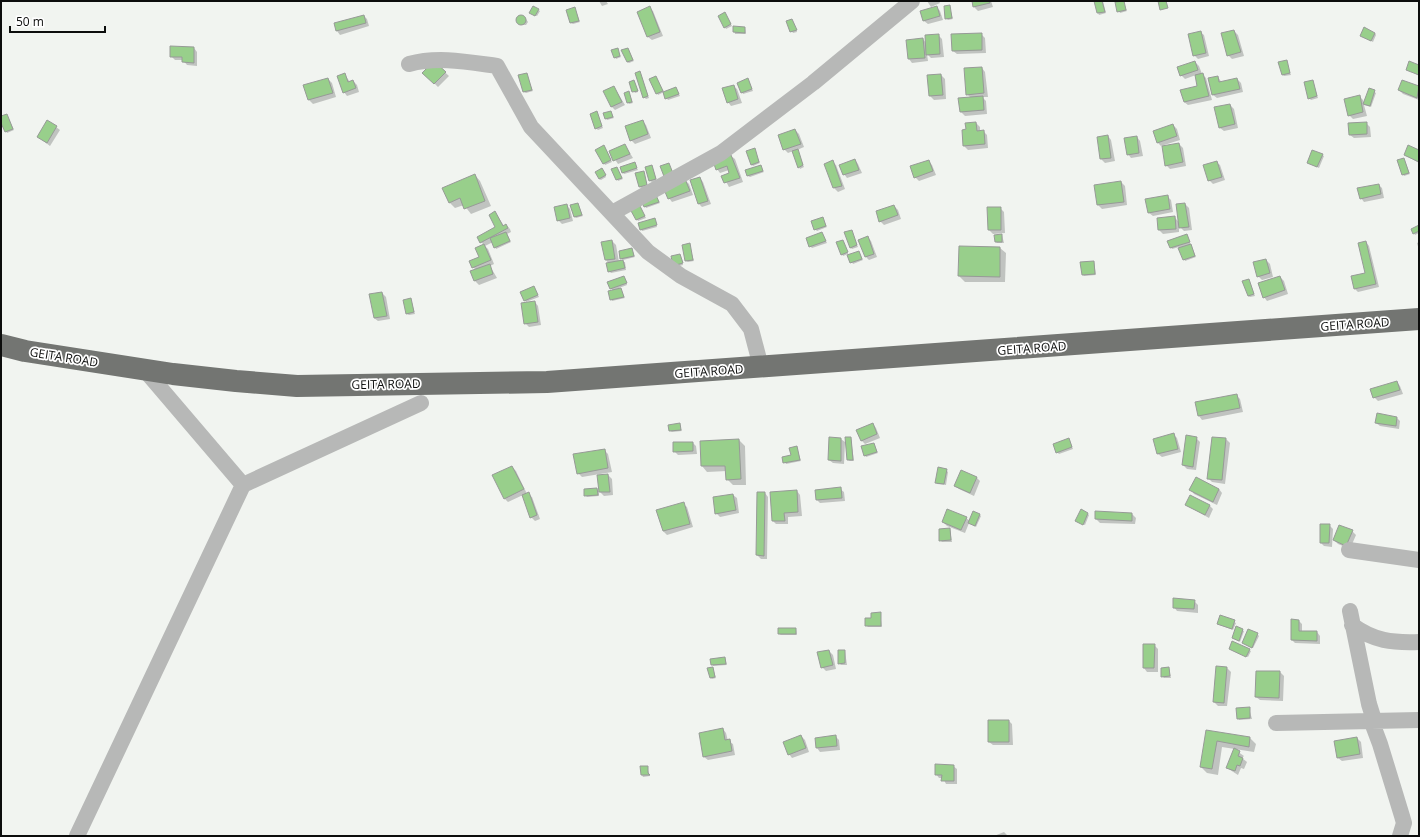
<svg xmlns="http://www.w3.org/2000/svg" width="1420" height="837" viewBox="0 0 1420 837" font-family="'Open Sans',sans-serif">
	<rect width="100%" height="100%" fill="#f1f4f0"/>
	<path fill="#0003" d="M599,1H606L608,4L602,6Z
		M927,1H939L940,3L931,7Z
		M973,1H991L993,7L978,11L974,7Z
		M1095,1H1103L1106,13L1099,15L1098,13Z
		M1123,1L1127,11L1120,13L1116,3Z
		M949,6L953,19L948,20L946,18Z
		M937,7L940,11L943,20L928,24L924,21Z
		M575,8L580,22L573,24L571,23Z
		M649,8L653,11L663,36L652,40L648,37Z
		M538,10L540,11L537,16L532,14Z
		M726,15L732,26L726,29L725,27Z
		M364,16L367,19L369,26L340,35L337,31L335,24Z
		M524,16L528,22L526,25H520L516,18Z
		M792,20L797,32L793,33L787,22Z
		M734,27L745,28L746,34H735Z
		M1234,31L1238,35L1244,56L1232,59L1228,55Z
		M1200,32L1204,35L1209,56L1198,59L1194,55Z
		M1375,33L1376,35L1373,42L1363,37Z
		M981,34L985,38L986,53L957,54L953,51Z
		M938,35L942,39L944,57L931,58L927,54L928,61L912,63L909,59L907,41L923,39L926,43Z
		M194,48L197,52V66L187,65L183,60H175L171,56Z
		M617,49L621,57L616,59L615,57Z
		M628,49L634,61L629,63L627,62Z
		M1286,61L1291,75L1284,76L1283,75Z
		M434,62L449,76L438,87L424,73Z
		M1195,62L1199,66L1202,74L1206,78L1212,100L1188,105L1184,102L1199,86L1196,75L1185,79L1181,75Z
		M1419,66V76L1407,69Z
		M982,68L985,72L988,97H982L986,101L987,114L965,116L961,112L971,98L967,94Z
		M526,74L533,91L526,93L524,92Z
		M641,74L649,98L646,99L644,97Z
		M345,75L350,82L353,81L357,85L359,92L347,96L344,92Z
		M941,75L945,79L946,99L934,100L930,96Z
		M656,77L664,92L658,95L657,93Z
		M1218,77L1222,83L1237,79L1241,83L1243,92L1217,98L1213,95Z
		M328,79L332,83L336,97L313,104L309,100L305,86Z
		M634,81L638,92L635,93L630,82Z
		M749,81L753,91L743,94L738,83Z
		M1313,81L1318,98L1311,100L1309,98Z
		M1402,81L1419,87V100L1403,94L1399,90Z
		M733,86L737,89L742,103L731,106L728,102Z
		M614,87L625,105L615,110L611,106Z
		M676,88L680,96L668,100L664,93Z
		M1369,89L1376,93L1371,107L1364,105L1367,116L1353,119L1349,115L1359,96L1363,100L1364,105Z
		M629,92L633,103L629,104L628,102Z
		M1230,105L1234,109L1238,128L1224,131L1220,128L1215,108Z
		M611,112L614,118L607,120L606,118Z
		M597,113L603,128L598,130L596,128Z
		M7,115L14,130L7,133L1,120V117Z
		M642,121L646,125L651,138L635,144L631,140Z
		M976,123L980,127V131H983L987,135L988,148L968,150L964,146L967,130Z
		M1366,123L1370,127L1371,137L1354,138L1350,135Z
		M1173,125L1177,129L1180,140L1161,146L1157,142Z
		M56,127L60,130L50,146L38,137Z
		M795,130L799,134L804,147L797,150L804,167L800,169L793,151L788,153L784,149Z
		M1108,136L1111,140L1115,161L1105,163L1101,159Z
		M1137,137L1140,141L1143,156L1131,158L1128,154Z
		M1179,144L1183,148L1186,166L1170,169L1166,165Z
		M625,145L633,158L618,164L610,152Z
		M605,148L612,162L605,165L597,150Z
		M754,149L760,163L753,166L751,164Z
		M1419,151V163L1405,155Z
		M1322,155L1324,156L1319,168L1308,163Z
		M731,156L735,159L743,182L729,187L723,176L730,174L729,170L720,173L717,169Z
		M1404,159L1410,174L1404,176L1403,174Z
		M855,160L858,164L862,173L847,178L844,174Z
		M928,161L932,165L936,175L919,181L915,177Z
		M832,162L836,165L845,189L838,192L834,188L825,164Z
		M1216,162L1220,165L1225,180L1213,184L1209,180Z
		M634,163L638,170L624,174L623,173L621,168Z
		M652,166L657,181L652,182L650,181Z
		M760,166L764,172L750,177L748,176L746,171Z
		M617,168L623,179L618,181L617,179Z
		M603,171L606,177L601,180L599,179Z
		M643,172L648,187L641,188L640,187Z
		M475,175L480,181L491,206L471,214L464,205L455,208L450,203Z
		M700,178L703,182L711,204L702,207L699,204Z
		M685,180L689,184L693,195L672,202L669,198Z
		M1121,182L1125,186L1127,205L1102,209L1098,205L1095,186Z
		M1379,185L1382,188L1384,198L1364,202L1361,198Z
		M656,196L660,203L646,208L645,206Z
		M1167,196L1171,200L1173,212L1153,216L1149,213Z
		M578,204L583,216L576,218L574,216Z
		M1185,204L1189,208L1192,230L1184,231L1179,226V232L1163,234L1159,230L1174,217L1179,222Z
		M566,205L570,209L573,221L562,224L558,220Z
		M639,205L646,218L638,221L631,209Z
		M894,206L898,210L901,219L884,225L880,221Z
		M1000,208L1004,212L1005,233L993,234L989,230Z
		M495,212L504,226L506,225L510,229L511,232L507,234L511,242L496,249L493,242L485,246L488,249L494,264L490,266L497,278L479,285L475,281L472,272L476,270L473,267L480,258L484,245L481,242L497,228Z
		M654,219L657,227L642,231L641,229Z
		M823,219L827,227L817,231L815,229Z
		M1419,227V233L1415,235L1414,233Z
		M851,231L858,247L852,249L850,247Z
		M822,233L827,243L812,248L810,246Z
		M1002,235L1004,243H997L996,242Z
		M1187,235L1196,257L1185,261L1179,247L1172,249L1168,241Z
		M868,237L871,241L877,257L869,260L866,257Z
		M612,241L616,245L619,262H625L626,270L611,273L609,271V264L606,260Z
		M843,241L849,256L859,252L863,260L853,264L848,254L843,256L842,254Z
		M1366,242L1369,246L1379,287L1358,292L1355,289L1367,273Z
		M1419,242V250L1417,243Z
		M689,244L694,261L688,262L686,261Z
		M1000,248L1006,253L1005,282H965L959,276Z
		M632,249L635,257L623,260L621,258Z
		M680,255L683,265L676,267Z
		M1266,260L1270,264L1273,277L1262,280L1258,276Z
		M1094,262L1096,275L1084,276L1083,275Z
		M1280,277L1284,281L1288,294L1267,301L1264,297Z
		M625,279L627,285L619,288L625,298L612,301L609,292L613,291L611,288Z
		M1249,280L1255,296L1250,297L1248,296Z
		M534,287L539,297L526,302L525,300Z
		M382,293L386,297L390,319L378,321L374,318Z
		M411,299L415,314L409,315L407,314Z
		M535,302L538,306L541,325L529,327L525,323Z
		M1397,382L1400,386L1403,394L1378,401L1374,397Z
		M1236,395L1240,399L1243,412L1202,420L1199,416L1196,403Z
		M1397,418L1400,421L1399,429L1380,426L1376,423Z
		M679,424L682,431L672,432L670,431Z
		M873,424L876,428L880,438L865,444L861,440Z
		M1173,434L1177,438L1181,452L1162,457L1158,454Z
		M851,438L854,461H850L848,460Z
		M1196,438L1200,442L1196,470L1187,469L1183,465Z
		M841,439L845,442L844,464L833,463L829,460Z
		M1069,439L1073,449L1059,454L1057,452Z
		M1226,439L1230,443L1225,484L1212,482L1208,478Z
		M739,440L745,446L746,485H733L727,479V471L707,472L702,466L701,442Z
		M693,443L696,446L697,454L678,455L674,451Z
		M874,444L878,453L866,457L865,455Z
		M797,448L801,461L786,464L783,457L792,455Z
		M604,450L608,454L612,472L582,477L578,473Z
		M512,467L516,471L527,494L532,497L540,519L535,521L531,517L523,495L508,502L505,499Z
		M946,470L948,472L946,485L937,484L936,482Z
		M608,475L612,479L613,495L604,496L599,491V496L587,497L585,495L597,489L600,492Z
		M976,477L980,481L974,496L959,489L955,486Z
		M840,489L844,492L845,501L820,503L817,500Z
		M1219,489L1222,493L1217,505L1194,494L1191,490Z
		M797,491L800,495L802,516L788,517V524H776L773,521Z
		M765,493L768,497L767,559H761L757,555Z
		M733,495L737,498L739,513L720,517L716,513Z
		M683,504L687,507L693,527L667,535L663,531Z
		M1186,505L1210,506L1213,509L1209,518Z
		M979,514L981,516L976,527L969,523L965,533L947,526L943,522L966,518L970,521Z
		M1088,514L1089,515L1085,525L1077,521Z
		M1132,514L1136,518L1135,524L1100,523L1096,519Z
		M1329,525L1333,529L1332,547L1324,546L1321,543Z
		M950,529L952,542H942L940,540Z
		M1352,531L1356,535L1350,549L1338,544L1334,540Z
		M1194,601L1198,605V613L1177,611L1174,607Z
		M880,613L882,627H868L866,625Z
		M1221,616L1236,623L1233,630L1220,625Z
		M1299,621L1302,624V632H1317L1320,636V644L1295,643L1292,640Z
		M1237,628L1244,631L1240,642L1233,638Z
		M796,629L797,635H781L779,634Z
		M1257,634L1259,636L1253,648L1243,643Z
		M1154,645L1158,649V672H1147L1144,668Z
		M1230,649L1249,650L1251,651L1248,657Z
		M829,651L833,655L836,669L826,671L822,667Z
		M845,651L847,665H841L839,663Z
		M725,658L727,665L713,666L712,664Z
		M713,668L716,678L712,679L710,677Z
		M1169,668L1171,678H1164L1162,676Z
		M1227,668L1231,672L1227,706H1218L1214,702Z
		M1280,672L1284,676L1283,701L1260,700L1256,697Z
		M1249,708L1252,719L1239,720L1238,718Z
		M1009,721L1012,724L1013,745H993L989,742Z
		M723,729L726,733L728,741L733,744L735,755L708,760L704,757Z
		M1207,731L1250,738L1256,744L1254,752L1222,747L1218,775L1207,773L1201,767Z
		M801,736L805,740L809,752L792,758L789,754Z
		M835,736L839,740L840,750L820,752L817,748Z
		M1357,738L1361,742L1363,758L1342,761L1338,758Z
		M1234,749L1244,756L1242,758L1247,762L1244,769L1241,768L1238,775L1227,768Z
		M953,766L957,769V784H946L943,778H939L936,774Z
		M647,767L650,776L643,777L642,775Z
		M1004,832L1008,836H994Z"/>
	<path fill="#98cf8b" stroke="#979a97" d="M972,1H989L990,3L973,7Z
		M1094,1H1102L1105,12L1097,13Z
		M1124,1L1126,10L1117,12L1115,2Z
		M1158,1H1166L1168,8L1160,10Z
		M950,5L952,18L945,19L944,6Z
		M533,6L539,9L535,16L529,13Z
		M650,6L660,32L647,37L637,12Z
		M937,6L940,16L923,21L920,11Z
		M575,7L579,21L570,23L566,10Z
		M725,12L731,24L724,28L718,16Z
		M516 20a5 5 0 1 1 10 0a5 5 0 1 1-10 0Z
		M364,15L366,23L336,31L334,23Z
		M792,19L797,30L790,32L786,21Z
		M733,26L745,27V33L733,32Z
		M1364,27L1375,33L1371,41L1360,36Z
		M1234,30L1241,52L1227,56L1221,33Z
		M1201,31L1206,53L1193,56L1188,34Z
		M982,33V50L952,51L951,34Z
		M939,34L940,54L926,55L925,35Z
		M923,38L925,58L908,59L906,40Z
		M170,46L194,47V63L182,62V57H170Z
		M618,48L620,56L614,58L611,50Z
		M628,48L633,60L627,62L621,50Z
		M1287,60L1290,73L1282,75L1278,62Z
		M434,61L446,72L434,84L422,73Z
		M1195,61L1198,70L1180,76L1177,67Z
		M1409,61L1419,65V75L1406,70Z
		M982,67L984,93L966,95L964,68Z
		M640,71L648,96L643,98L635,73Z
		M345,73L348,82L353,80L356,88L343,93L337,76Z
		M527,73L532,90L523,92L518,75Z
		M1203,73L1209,96L1184,102L1180,90L1197,86L1195,75Z
		M941,74L943,95L929,96L927,75Z
		M656,76L663,91L656,94L649,79Z
		M1218,76L1219,82L1237,78L1240,89L1212,95L1208,78Z
		M328,78L333,93L308,100L303,85Z
		M748,78L752,89L741,93L737,83Z
		M634,80L638,91L632,92L629,82Z
		M1313,80L1317,96L1308,99L1304,82Z
		M1402,80L1419,86L1417,98L1398,90Z
		M734,85L738,99L727,103L722,88Z
		M614,86L622,102L611,107L603,91Z
		M676,87L679,94L665,99L663,92Z
		M1369,88L1375,90L1370,106L1363,104Z
		M629,91L632,102L627,103L624,93Z
		M1360,95L1363,112L1348,116L1344,99Z
		M983,96L984,110L960,112L958,98Z
		M1230,104L1235,124L1219,128L1214,107Z
		M597,111L602,126L595,129L590,114Z
		M611,111L613,117L605,119L603,113Z
		M7,114L13,129L5,132L1,123V116Z
		M47,120L57,126L47,143L37,137Z
		M643,120L648,134L630,141L625,126Z
		M976,122L977,131L984,130L985,144L963,146L962,130L966,129L965,123Z
		M1367,122V134L1349,135L1348,123Z
		M1173,124L1177,136L1157,143L1153,131Z
		M795,129L801,144L783,150L778,135Z
		M1108,135L1111,158L1100,159L1097,137Z
		M1137,136L1139,153L1127,155L1124,138Z
		M1179,143L1183,162L1165,166L1162,146Z
		M625,144L630,154L613,161L609,151Z
		M604,145L611,160L603,164L595,150Z
		M1408,145L1419,150V162L1404,155Z
		M755,148L759,162L751,165L746,151Z
		M798,149L803,165L798,168L792,151Z
		M1312,150L1323,154L1317,167L1307,163Z
		M731,155L740,178L724,183L721,176L729,173L727,166L716,170L713,161Z
		M1404,158L1409,173L1402,175L1397,160Z
		M855,159L859,170L843,175L839,165Z
		M833,160L842,186L833,188L824,164Z
		M929,160L933,171L914,178L910,166Z
		M1217,161L1222,177L1208,181L1203,165Z
		M635,162L637,168L622,173L620,167Z
		M669,163L674,176L665,179L660,166Z
		M652,165L656,179L649,181L645,167Z
		M761,165L763,171L747,176L745,170Z
		M617,167L622,178L616,180L611,169Z
		M602,168L606,175L599,179L595,172Z
		M644,171L647,185L639,187L635,173Z
		M475,174L485,201L464,209L460,198L449,203L442,188Z
		M700,177L708,201L698,204L690,180Z
		M685,179L690,191L668,199L663,187Z
		M1121,181L1124,202L1097,205L1094,185Z
		M1379,184L1381,194L1360,199L1357,188Z
		M656,195L659,202L644,207L641,200Z
		M1168,195L1170,209L1148,213L1145,199Z
		M578,203L582,215L574,217L570,205Z
		M1185,203L1189,227L1179,228L1176,204Z
		M567,204L570,218L557,221L554,207Z
		M639,204L645,216L636,220L630,209Z
		M894,205L898,215L879,222L876,211Z
		M987,207H1001V230H988Z
		M495,211L503,226L506,224L508,228L480,243L477,237L495,227L489,215Z
		M1175,216L1176,229L1158,230L1157,218Z
		M823,217L826,226L814,230L811,221Z
		M655,218L657,225L640,230L638,223Z
		M1419,225V231L1413,234L1411,229Z
		M852,230L857,245L850,248L844,232Z
		M506,232L510,241L494,248L490,238Z
		M822,232L826,241L809,247L806,238Z
		M1002,234V242H995L994,235Z
		M1187,234L1190,242L1170,248L1167,241Z
		M868,236L874,254L865,257L858,240Z
		M612,240L615,259L605,260L601,242Z
		M843,240L848,252L841,255L836,242Z
		M1366,241L1376,284L1354,289L1351,276L1365,273L1358,243Z
		M690,243L693,260L685,261L682,245Z
		M484,244L491,260L472,268L469,261L479,257L475,248Z
		M1191,244L1195,256L1183,260L1178,248Z
		M959,246L1000,247V277L958,276Z
		M632,248L634,256L620,259L619,251Z
		M859,251L862,259L850,263L847,255Z
		M680,254L683,263L673,266L671,256Z
		M1266,259L1270,273L1257,277L1253,262Z
		M623,260L625,268L608,272L606,263Z
		M1094,261L1095,274L1082,275L1080,262Z
		M490,264L493,274L474,281L470,271Z
		M624,276L627,283L610,289L607,282Z
		M1280,276L1285,290L1263,298L1258,283Z
		M1249,279L1254,294L1248,296L1242,281Z
		M534,286L538,295L524,301L520,292Z
		M621,288L624,297L610,300L608,291Z
		M382,292L387,316L374,318L369,294Z
		M411,298L414,312L406,314L403,300Z
		M535,301L538,322L524,324L521,303Z
		M1397,381L1400,390L1373,398L1370,389Z
		M1237,394L1240,408L1198,416L1195,402Z
		M1377,413L1397,417L1396,426L1375,423Z
		M680,423L681,430L669,431L668,425Z
		M873,423L877,434L861,441L856,430Z
		M1174,433L1178,449L1157,454L1153,439Z
		M1186,435L1197,437L1193,467L1182,465Z
		M829,437L841,438V461L828,460Z
		M845,437H851L853,460H847Z
		M1212,437L1226,438L1222,480L1207,479Z
		M1069,438L1072,447L1056,453L1053,444Z
		M739,439L741,479L726,480L725,466H701L700,441Z
		M673,442H693V451L673,452Z
		M874,443L877,452L864,456L861,446Z
		M797,446L800,460L783,463L782,457L791,455L789,448Z
		M605,449L608,468L577,474L573,454Z
		M512,466L524,489L504,499L492,475Z
		M938,467L947,469L944,484L935,483Z
		M961,470L977,477L970,493L954,486Z
		M608,474L610,492H599L597,475Z
		M1196,477L1219,489L1213,502L1189,490Z
		M841,487L842,498L816,500L815,490Z
		M597,488L598,495L584,496V489Z
		M797,490L798,512L784,513L785,521H772L770,492Z
		M529,492L537,515L530,518L522,495Z
		M757,492H765L764,556L756,555Z
		M733,494L736,510L715,514L713,497Z
		M1190,495L1210,505L1205,515L1185,505Z
		M684,502L690,524L663,531L656,510Z
		M947,509L967,517L961,530L942,522Z
		M1081,509L1088,513L1083,525L1075,521Z
		M973,511L980,514L975,526L968,523Z
		M1095,511L1132,513V521L1095,519Z
		M1320,524H1330L1329,543H1320Z
		M1339,525L1353,530L1346,546L1333,540Z
		M950,528L951,540L939,541V529Z
		M1173,598L1195,600L1194,609L1173,608Z
		M881,612V626H865V618H871V613Z
		M1220,615L1235,620L1232,629L1217,624Z
		M1291,619L1299,620V631H1317V641L1291,640Z
		M1236,626L1243,629L1239,641L1232,638Z
		M778,628H796V634H778Z
		M1248,629L1258,633L1252,648L1242,643Z
		M1232,641L1250,649L1246,657L1229,649Z
		M1143,644H1155L1154,668H1143Z
		M829,650L833,665L821,668L817,652Z
		M838,650H845V663L838,664Z
		M725,657L726,664L711,665L710,659Z
		M1216,666L1227,667L1224,703L1213,702Z
		M713,667L715,677L710,678L707,668Z
		M1169,667L1170,676L1161,677V668Z
		M1256,671H1280L1279,698L1255,697Z
		M1250,707V718L1237,719L1236,708Z
		M988,720H1009V742H988Z
		M723,728L725,740L730,739L732,751L703,757L699,733Z
		M1206,730L1250,737L1249,747L1217,741L1212,769L1200,767Z
		M801,735L806,748L788,755L783,742Z
		M836,735L837,746L816,748L815,738Z
		M1357,737L1360,754L1337,758L1334,741Z
		M1234,748L1240,751L1238,756L1243,758L1240,766L1237,765L1235,771L1226,768Z
		M935,764L954,765V781H941L942,775H935Z
		M640,766H648V773L650,775H641Z"/>
	<g fill="none" stroke-linecap="round" stroke-linejoin="round">
		<path stroke="#b7b8b7" stroke-width="16" d="M409,64C438,56 468,62 497,66L531,127L648,252L681,276L732,304L751,329L761,367
			M612,213L721,153L813,83L912,1
			M144,369L243,485
			M1349,550L1419,560
			M1350,611L1369,704L1374,720
			M1352,625C1374,641 1392,643 1419,642
			M1371,720L1380,744L1402,816L1404,823L1400,836
			M1276,723L1419,720
			M77,836L243,485L421,403"/>
		<path stroke="#737572" stroke-width="22" d="M1,345L25,351L173,374L236,381L297,386L547,382L1419,319"/>
	</g>
	<g text-anchor="middle" dominant-baseline="central" stroke-width="3.5" stroke-linejoin="round" paint-order="stroke">
		<g font-size="12" fill="#0c0d0c" stroke="#fff">
			<text transform="translate(1355 324) rotate(-4)">GEITA ROAD</text>
			<text transform="translate(1032 348) rotate(-4)">GEITA ROAD</text>
			<text transform="translate(64 357) rotate(9)">GEITA ROAD</text>
			<text transform="translate(709 371) rotate(-4)">GEITA ROAD</text>
			<text transform="translate(386 384) rotate(-1)">GEITA ROAD</text>
		</g>
	</g>
	<rect width="1420" height="837" fill="none" stroke="#0c0d0c" stroke-width="4"/>
	<path d="M10 26v6h95v-6" fill="none" stroke="#0c0d0c" stroke-width="2"/>
	<text x="16" y="26" font-size="12" fill="#0c0d0c" stroke="#ffffff" stroke-width="3" paint-order="stroke">50 m</text>
</svg>
